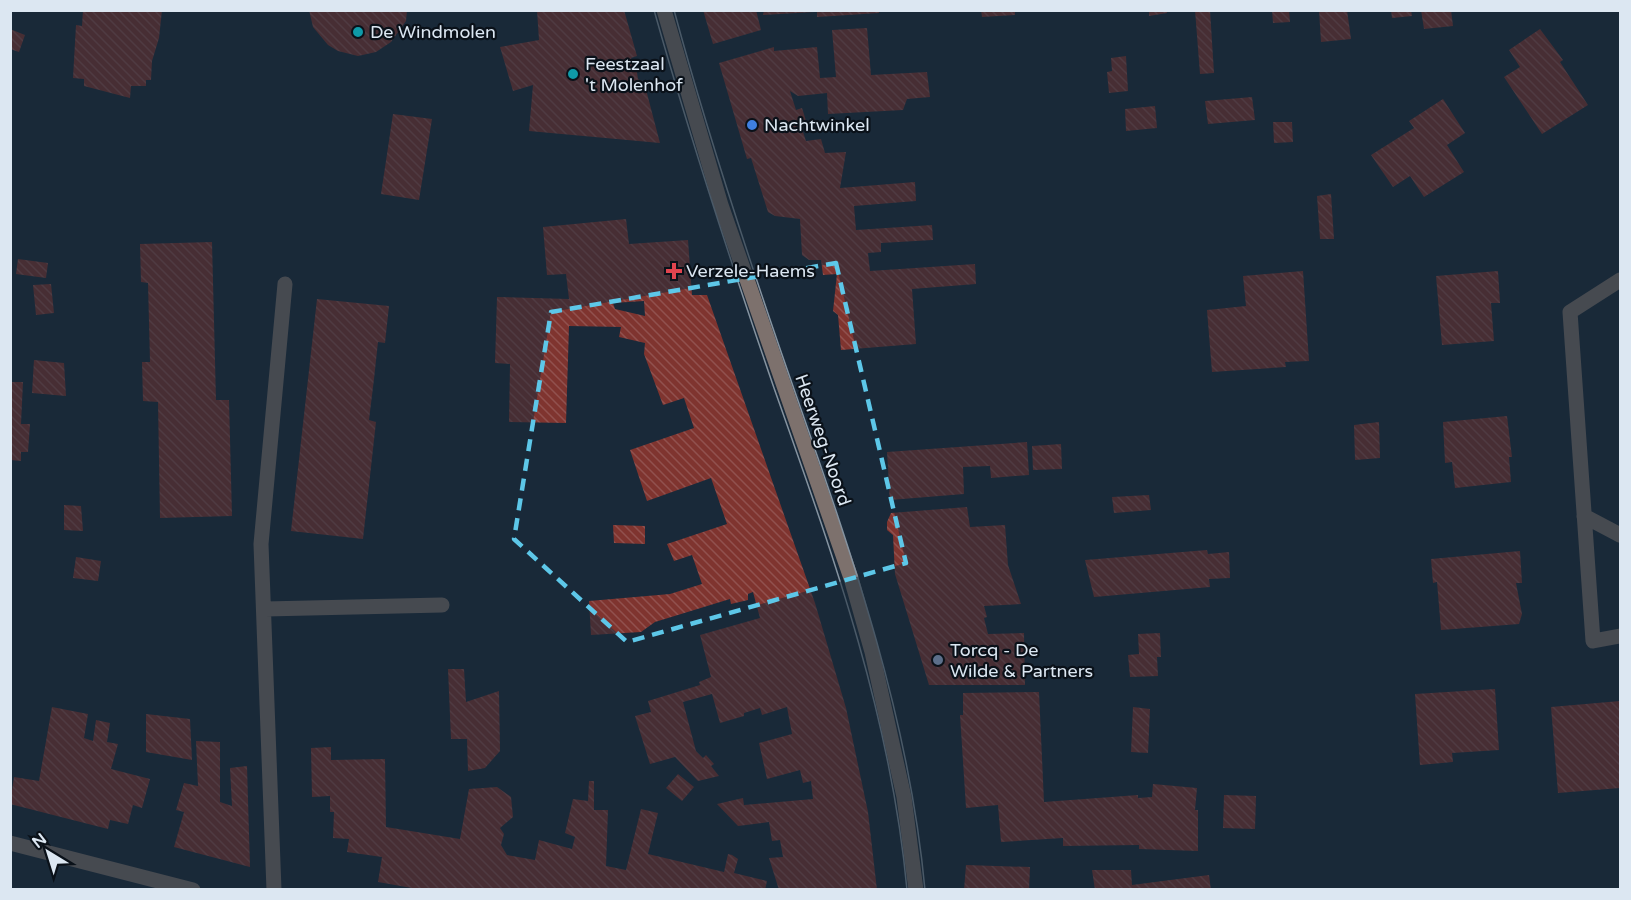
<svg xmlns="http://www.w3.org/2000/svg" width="1631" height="900" viewBox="0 0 1631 900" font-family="'Varela Round',sans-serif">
	<defs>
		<pattern id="building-back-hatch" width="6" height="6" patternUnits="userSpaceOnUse" patternTransform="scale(1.5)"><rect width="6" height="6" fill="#7f342f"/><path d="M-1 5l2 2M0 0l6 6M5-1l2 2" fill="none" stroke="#91514e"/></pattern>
	</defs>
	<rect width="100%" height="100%" fill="#192939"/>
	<path fill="url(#building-back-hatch)" fill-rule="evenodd" d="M83,10H162L159,38L152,61L151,80H146V86H131L130,98L84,86V79L73,78L76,25L82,26Z
		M309,10H407L406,21L391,42L376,52L358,56L338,51L328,45L313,27Z
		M537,10H624L637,56L631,58L634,67L636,66L638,79L644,82L660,143L529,131L533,85L513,91L500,47L539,40Z
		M703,10H756L761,30L713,44Z
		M764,10H815V12L763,15Z
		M817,10H879V13L817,17Z
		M981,10H1015V15L982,17Z
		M1149,10H1167V13L1149,16Z
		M1195,10H1210L1214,73L1200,74Z
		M1272,10H1289L1290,22L1273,23Z
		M1319,10H1347L1351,39L1321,42Z
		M1391,10H1411L1412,16L1392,18Z
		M1421,10H1451L1453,26L1424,29Z
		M867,28L871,75L927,72L930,97L907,99L903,110L828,114L827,93L798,96L790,91L796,110L802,108L807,124L801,126L806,141L821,139L825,153L846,152L840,188L915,182L916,201L854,206L856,230L932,225L933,240L881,243V252L868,253L870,271L975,264L976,284L912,289L916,344L841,350L838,315L833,311L837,274L823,275L821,260H809L802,255L800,219L775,216L768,212L751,158L747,159L719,63L774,47V51L817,47L820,78L836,77L832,30Z
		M10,29L25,35L19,52L10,49Z
		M1540,29L1563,60L1560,62L1588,105L1542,134L1504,77L1520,67L1509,50Z
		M1126,56L1128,91L1109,93L1107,72L1112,71L1111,58Z
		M1252,97L1255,120L1208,124L1205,101Z
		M1443,99L1465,133L1447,145L1464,172L1424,197L1410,176L1393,187L1371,155L1414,128L1409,121Z
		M1155,106L1157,128L1126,131L1125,109Z
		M393,114L432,119L419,200L381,194Z
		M1273,122H1292L1293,142L1274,143Z
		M1331,194L1334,239H1320L1317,196Z
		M626,219L629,244L688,240L692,295H707L815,603L846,708L868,812L877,890H779L769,858L783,857L780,840L772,841L769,822L738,826L717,804L743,798L744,805L813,799L811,781L803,783L800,770L767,779L759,743L792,734L787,707L762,715L760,708L744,713V716L720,723L712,694L683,702L696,751L703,758L706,755L714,764L711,766L719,776L698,781L675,757L650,764L635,716L651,712L648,701L700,685L699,682L711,677L700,635L760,618L753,592L748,594V600L731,604L730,599L655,622L641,632L591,635L589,601L670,594L702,584L692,555L674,561L667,544L727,524L711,478L647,501L630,450L694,428L684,398L663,405L644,354L645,343L619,337L621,327L569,326L566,423L509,422L510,364L495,363L497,297L569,299L566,274L547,275L543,227ZM644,301L645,316L615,309L613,303Z
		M212,242L216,400H229L232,516L160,518L158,402L143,401L142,362H150L148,283L141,282L140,244Z
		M18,259L48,263L46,278L16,274Z
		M1303,271L1309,361L1285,362L1286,367L1212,372L1207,310L1246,306L1243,276Z
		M1498,271L1500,303H1491L1494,341L1442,345L1436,276Z
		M51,284L54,313L36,315L33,285Z
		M317,299L389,306L385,343L378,342L374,379L369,420L376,422L363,539L291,531Z
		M34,360L64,363L66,396L32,393Z
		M10,382H23L21,424H30L28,452H21V461L10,460Z
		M1507,416L1512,457H1509L1511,482L1455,488L1452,462L1445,463L1443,422Z
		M1379,422L1380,458L1355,460L1354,425Z
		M1027,442L1029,475L991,478L990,466L963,467L964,494L890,500L887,452Z
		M1061,444L1062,469L1033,470L1032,446Z
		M1149,495L1151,510L1114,513L1112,497Z
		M64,505L81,506L83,531L64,530Z
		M967,507L970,527L1005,525L1008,565L1021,604L984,606L987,617L984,618L988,634L1024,633L1025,685H929L895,574L893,535L887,530V522L891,513Z
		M613,525L645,526V544L614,543Z
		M1207,550L1208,554L1229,552L1230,578L1209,579L1210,587L1094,597L1085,560Z
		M1520,551L1522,583H1516L1522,614L1519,624L1441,630L1437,582L1433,583L1431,559Z
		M76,557L101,561L98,581L73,578Z
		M1160,633L1161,657H1157L1158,676L1130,677L1128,655L1139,654L1138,634Z
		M448,669H464L466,702L499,691L500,751L485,768L468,771L467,739H451Z
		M1495,689L1499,750L1452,753L1453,762L1420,765L1415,694Z
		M1039,692L1044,802L1138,795V798L1152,797L1153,784L1197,788L1195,810H1198V851L1139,849V845L1063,846V838L1001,842L998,805L966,808L960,715H963V693Z
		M1620,701V788L1558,793L1551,707Z
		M52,707L88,714L84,738L93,741L96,720L110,723L107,742L118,744L111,769L150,779L142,808L133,805L128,824L110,820L108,829L10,804L14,777L39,781Z
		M1133,707L1150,709L1148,753L1131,752Z
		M146,714L190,719L192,760L146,752Z
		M196,741L220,742V802L232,806L230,768L247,766L250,867L174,847L184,812L176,810L184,783L198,786Z
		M331,747V760L385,759L386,827L460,839L469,789L497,787L511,797L513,817L500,828L504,834L501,845L507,855L535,860L539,840L572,849L575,837L565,833L573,799L588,801L589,781H594V810H608L606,866L626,870L641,809L658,813L648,854L724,872L728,854L732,855L738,859L734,873L767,881L765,890H423L378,882L382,857L347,852L349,839L333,838L334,812H330V796L312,797L311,748Z
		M678,774L694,787L682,801L666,788Z
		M1224,795L1256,796L1255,829L1223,828Z
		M966,865L1030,867L1029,890H964Z
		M1092,870H1131L1132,885L1209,875L1211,890H1095Z"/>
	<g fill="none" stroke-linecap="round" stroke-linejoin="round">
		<path stroke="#7d716d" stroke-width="15" d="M664,10L721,205L851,578L872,652L904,797L916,890
			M1620,280L1570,312L1593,641L1620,636
			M1584,516L1620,535
			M265,609L442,605
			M10,843L193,890
			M274,890L261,544L285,284"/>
		<path stroke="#8593a0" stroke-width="1.5" d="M654,10C690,138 731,263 774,388C832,552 891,715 907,890
			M674,10C709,140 751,266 795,392C852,555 909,716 925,890"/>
	</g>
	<path d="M0 0H1631V900H0ZM836,263L906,563L627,642L514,539L551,312Z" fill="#192939" fill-opacity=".55" fill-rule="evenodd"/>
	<path fill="none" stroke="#5dc7e8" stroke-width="4.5" stroke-dasharray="12 8" stroke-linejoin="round" d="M836,263L906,563L627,642L514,539L551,312Z"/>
	<g fill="#0f9aa8" stroke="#0a1119" stroke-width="2">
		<circle cx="358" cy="32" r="6"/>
		<circle cx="573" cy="74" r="6"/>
	</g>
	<circle fill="#3f7fe0" stroke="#0a1119" stroke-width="2" cx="752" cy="125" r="6"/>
	<path fill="#e0444e" stroke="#0a1119" stroke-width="2" d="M671 262h6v6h6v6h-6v6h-6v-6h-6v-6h6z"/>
	<circle fill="#5c6f8a" stroke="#0a1119" stroke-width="2" cx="938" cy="660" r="6"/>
	<g text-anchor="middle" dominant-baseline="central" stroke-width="4.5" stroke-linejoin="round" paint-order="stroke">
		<g font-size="18" fill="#dce7f2" stroke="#0a1119" text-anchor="start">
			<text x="370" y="32">De Windmolen</text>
			<text x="585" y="64">Feestzaal<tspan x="585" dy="21">'t Molenhof</tspan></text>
			<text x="764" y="125">Nachtwinkel</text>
			<text x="686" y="271">Verzele-Haems</text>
			<text x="950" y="650">Torcq - De<tspan x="950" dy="21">Wilde &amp; Partners</tspan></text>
		</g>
		<g font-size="18" fill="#dce7f2" stroke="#0a1119">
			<text transform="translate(823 440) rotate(71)">Heerweg-Noord</text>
		</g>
	</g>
	<rect width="1631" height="900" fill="none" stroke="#dce7f2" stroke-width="24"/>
	<g transform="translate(48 852) rotate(322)" stroke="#0a1119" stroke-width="4.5" paint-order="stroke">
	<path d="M0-4.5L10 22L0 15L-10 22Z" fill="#dce7f2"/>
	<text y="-9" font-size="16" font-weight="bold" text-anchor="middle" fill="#dce7f2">N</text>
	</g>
</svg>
